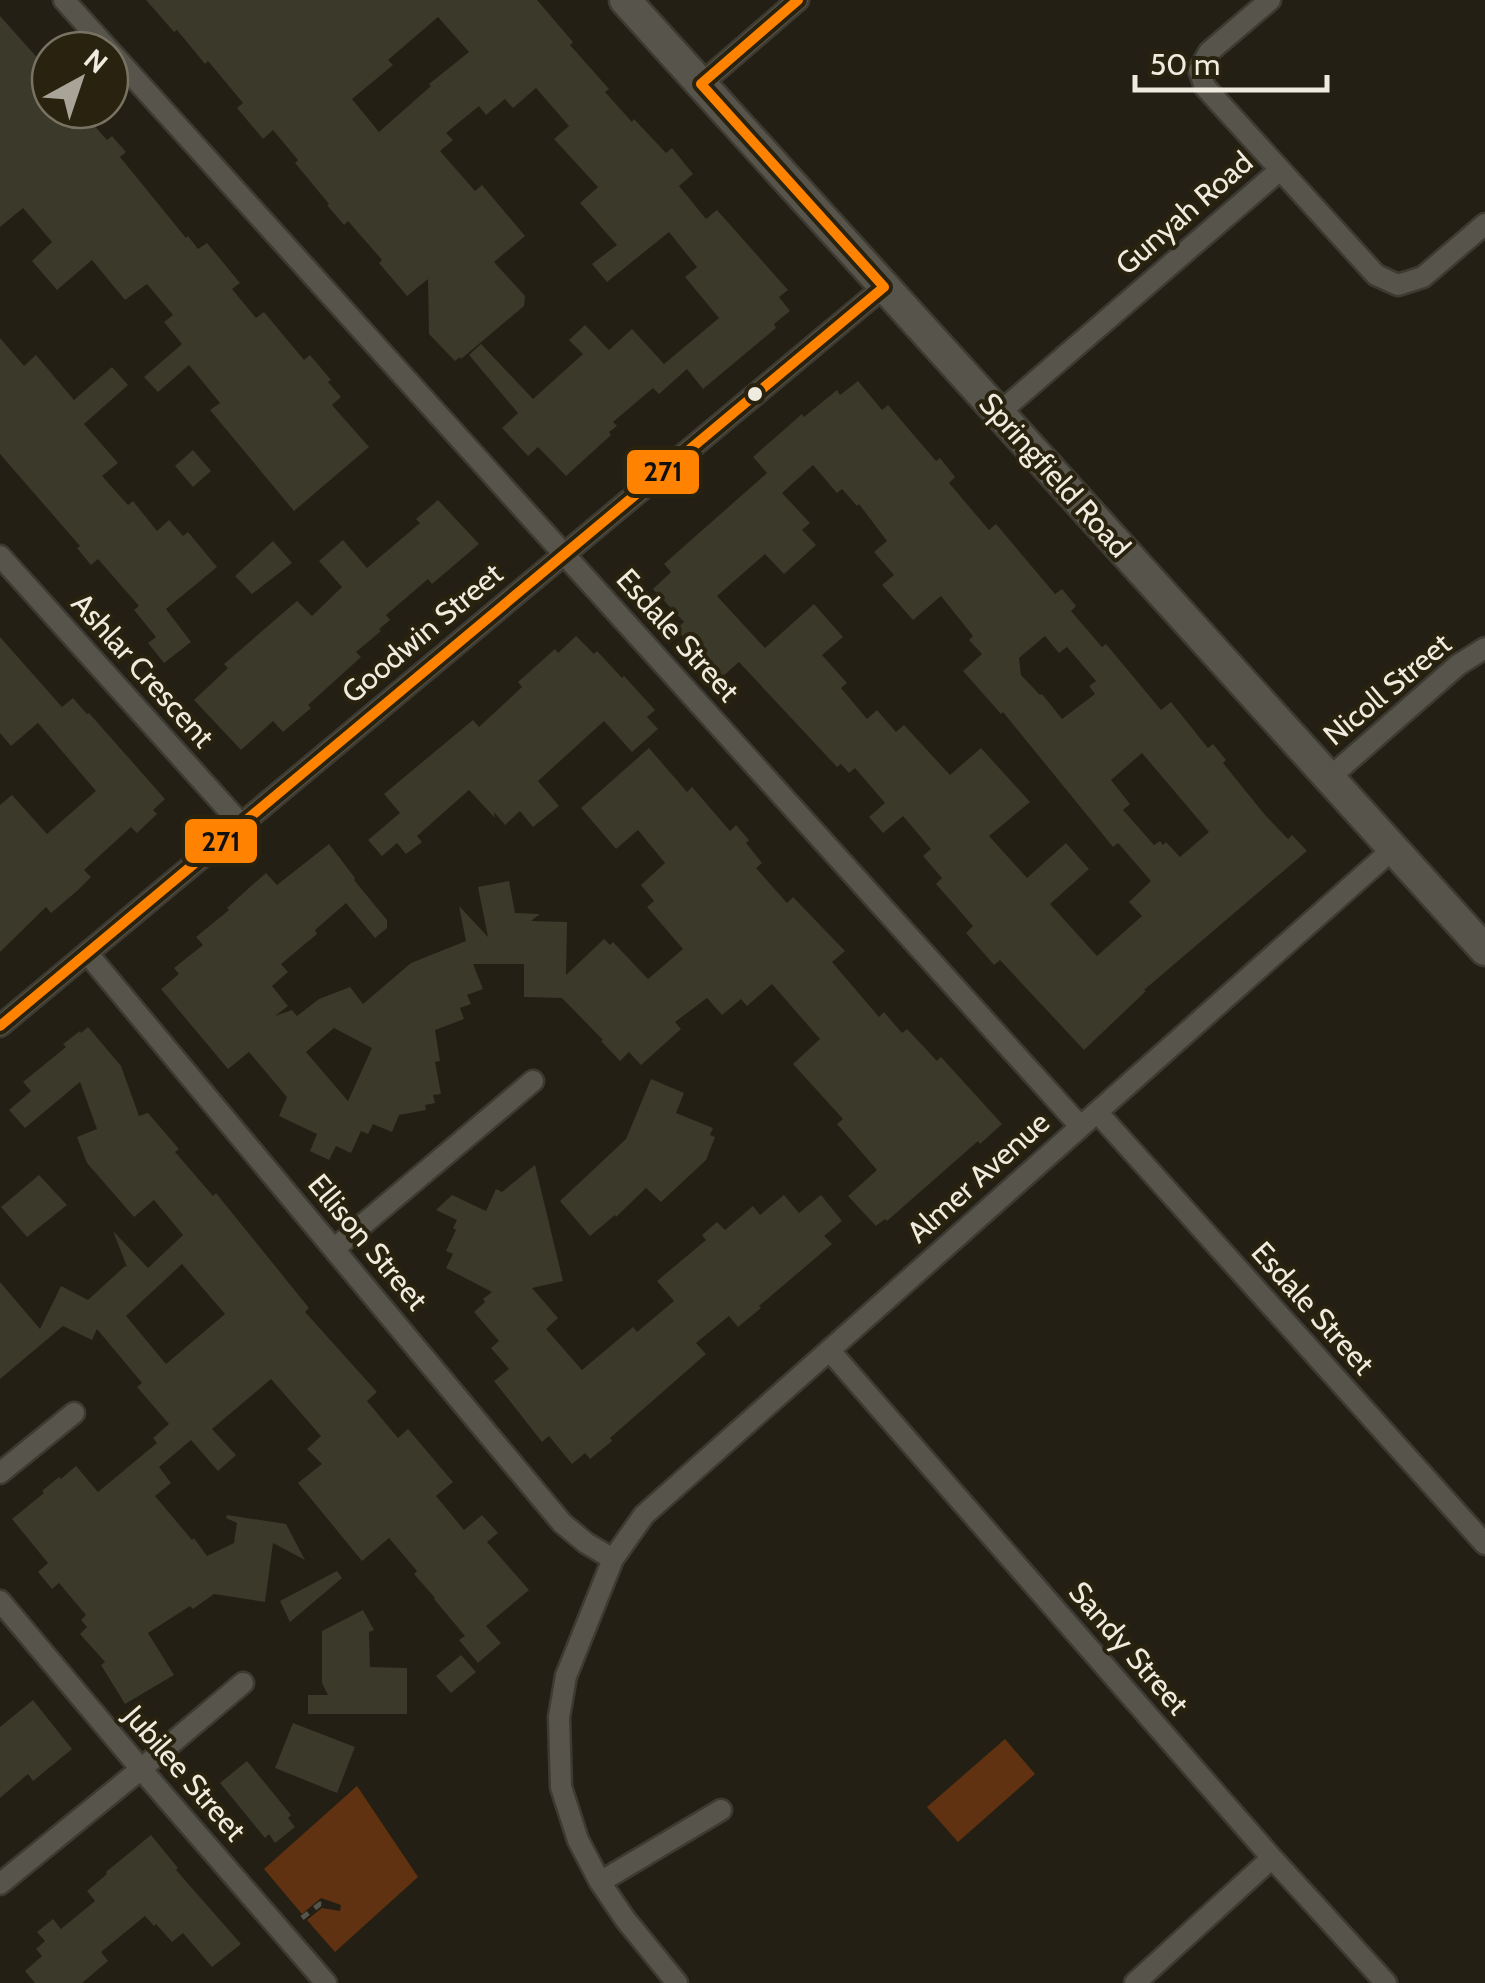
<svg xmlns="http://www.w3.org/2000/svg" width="1485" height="1983" viewBox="0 0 1485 1983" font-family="Cabin,sans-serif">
	<rect width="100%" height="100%" fill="#231f14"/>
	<path fill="#613211" d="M1005,1739L1035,1774L958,1842L927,1807Z
		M357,1786L418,1877L335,1952L307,1920L322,1908L340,1911L341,1905L321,1898L302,1914L264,1869Z"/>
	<path fill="#3a392a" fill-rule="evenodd" d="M146,0H537L573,42L570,45L609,89L605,92L632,122L634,119L666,153L672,148L693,174L679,186L706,219L717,210L788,290L779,297L790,311L774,324L776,328L703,389L687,369L659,394L653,388L613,422L617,426L609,432L611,435L566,476L538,447L528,456L502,428L518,413L469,355L481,344L533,399L583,354L569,340L585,325L609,350L632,329L664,364L719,318L685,277L697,267L669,232L607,282L592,264L617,245L580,203L598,187L554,139L569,126L536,88L513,108L505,99L486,115L479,106L446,133L453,140L440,151L475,191L482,185L525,236L494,262L525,296L524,306L461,359L460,357L455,361L429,334L428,279L407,296L379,263L382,260L348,221L344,225L327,205L329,204L295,163L298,160L273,130L263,139L237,108L243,103L208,61L205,64L177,30L174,32ZM438,17L469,52L429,84L431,86L379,132L352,99L393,65L388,60Z
		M0,16L50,72V110H74L85,124L89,120L107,140L112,136L126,152L120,157L186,238L188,236L198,249L207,243L240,283L232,289L256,318L264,312L304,360L310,355L331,380L328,382L341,397L332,405L369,447L294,511L210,410L220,403L189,365L158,392L144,377L182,344L164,322L173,315L147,284L125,300L92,260L57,290L32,261L52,242L23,208L0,227Z
		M0,338L24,366L36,355L74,400L112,367L128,385L84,424L118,463L102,476L128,505L133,501L157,531L169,520L183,536L188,532L217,567L166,609L191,642L164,663L148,643L156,637L134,610L139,606L98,559L91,565L77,548L80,546L0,454Z
		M858,381L882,410L888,405L936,461L940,458L955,477L949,483L989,530L996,524L1055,594L1062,589L1076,606L1071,611L1102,647L1106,644L1161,710L1171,702L1208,748L1213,744L1226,760L1223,763L1265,815L1288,839L1292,835L1307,851L1144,990L1146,991L1084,1050L1000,960L994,965L966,933L973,926L936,884L942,878L923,856L931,849L903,816L883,833L869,817L885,803L855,768L849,773L841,764L837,767L739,662L721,678L676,629L684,622L653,589L671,572L664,564L767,473L753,457L802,414L804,417L837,390L840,395ZM813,465L837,493L842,489L857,506L859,504L887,541L874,552L894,575L882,585L913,620L941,596L973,636L969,640L982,654L963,671L1001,714L1003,712L1113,847L1118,843L1151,881L1129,902L1142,916L1097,956L1050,904L1089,869L1066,843L1027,878L989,836L1030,802L981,748L950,775L904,725L896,732L877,710L867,719L841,688L847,683L822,655L843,637L814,604L765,648L717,596L765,554L784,574L816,545L802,530L810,523L782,493ZM1045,636L1059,653L1067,647L1096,681L1089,686L1095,694L1062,719L1042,694L1040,695L1021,675L1019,658ZM1142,753L1209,832L1180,857L1166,842L1163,845L1160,841L1154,845L1123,810L1130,804L1111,780Z
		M193,450L211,471L193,487L175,466Z
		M438,500L479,544L432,584L428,579L386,615L390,620L379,629L381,631L356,652L361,657L308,705L311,708L283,732L273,721L241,750L194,700L228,668L224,664L297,601L312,616L342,587L319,561L343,540L367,568L420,523L416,519Z
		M273,541L292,563L252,594L235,576Z
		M576,636L594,654L597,651L622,678L624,676L655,710L647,717L658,729L632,752L604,721L538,781L559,806L533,827L520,811L505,825L494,812L495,818L469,790L417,836L422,842L406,854L397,843L382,856L368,840L400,813L384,794L473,720L479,727L522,687L518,682L555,649L558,653Z
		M0,637L62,707L73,698L87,714L89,713L165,799L153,810L157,814L137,833L131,827L84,870L91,877L77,891L51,913L46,907L0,952V805L12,795L47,834L96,791L38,723L11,746L0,733Z
		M649,748L687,792L692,787L730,831L736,825L749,840L746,843L762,863L756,868L787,903L793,897L845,951L832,962L879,1017L884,1012L902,1033L907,1029L937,1061L941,1057L1002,1124L980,1144L978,1141L887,1221L885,1219L876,1226L848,1196L877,1170L837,1124L843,1119L793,1064L820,1039L772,984L747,1006L741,999L722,1015L707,998L675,1022L681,1029L641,1065L629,1052L620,1061L601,1041L603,1040L562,998L524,997V964H473L483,989L467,995L471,1004L460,1008L464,1019L435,1030L440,1061L435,1062L441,1094L433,1095L435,1103L425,1105L426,1110L399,1115L392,1132L373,1124L368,1134L361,1131L351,1153L336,1146L329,1160L310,1151L317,1134L279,1116L287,1097L249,1052L228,1069L161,989L179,974L174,968L203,945L196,937L229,910L227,908L250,887L266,873L277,885L329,844L355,878L354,880L387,920V928L375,938L346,903L315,930L317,934L281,964L288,972L272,986L288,1006L275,1016L292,1010L297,1016L319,999L350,987L363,1004L411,963L466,941L459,906L488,937L478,887L509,881L515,913L540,914L531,921L567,922L566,975L604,939L610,945L613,942L648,979L683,949L647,907L654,901L641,885L665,863L638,830L616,849L581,808ZM334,1028L372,1048L348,1101L306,1052Z
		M88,1027L121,1066L139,1116L148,1113L179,1149L175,1152L213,1196L216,1193L309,1308L305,1312L377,1392L367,1401L398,1438L408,1429L453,1482L436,1496L464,1530L482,1515L498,1533L487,1542L529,1590L486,1626L501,1643L478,1663L459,1640L465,1636L434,1599L435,1598L414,1574L417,1571L389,1538L362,1561L298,1483L322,1464L307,1449L321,1436L271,1379L212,1429L236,1455L218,1471L191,1440L159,1467L171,1483L155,1496L192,1540L194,1538L207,1556L234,1543L237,1523L226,1518L227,1515L286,1524L305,1560L273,1543L265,1602L214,1594L193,1609L190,1606L148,1633L174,1675L125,1704L101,1665L105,1662L80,1634L87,1627L81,1620L86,1615L59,1583L52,1589L38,1572L48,1563L12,1519L44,1493L42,1491L59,1477L61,1479L76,1466L98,1492L157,1443L153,1438L169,1424L137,1387L142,1383L97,1329L92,1340L63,1326L0,1379V1282L40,1329L61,1286L88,1300L125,1266L127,1267L113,1231L148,1268L183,1235L154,1200L134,1217L87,1163L77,1137L97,1129L80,1082L25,1128L9,1110L31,1091L23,1082L66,1047L63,1044L80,1031L81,1033ZM182,1264L225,1314L166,1364L126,1316Z
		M651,1079L684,1093L676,1113L713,1128L710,1135L715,1137L706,1160L661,1202L646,1188L616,1217L615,1215L590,1236L560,1201L626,1139Z
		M535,1165L563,1281L532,1288L558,1318L546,1329L582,1370L633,1327L637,1332L674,1301L657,1281L706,1240L702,1235L717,1222L725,1230L753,1206L760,1215L784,1195L799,1213L821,1195L842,1221L824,1236L832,1244L759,1306L761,1308L738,1327L729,1316L696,1343L706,1354L610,1438L612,1441L590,1459L585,1453L572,1464L549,1436L542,1442L494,1381L509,1369L491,1348L499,1341L474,1312L485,1302L483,1299L492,1292L446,1268L453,1254L446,1251L456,1230L453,1228L457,1220L436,1210L452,1195L486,1211L496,1189L502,1192Z
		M39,1175L67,1205L27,1237L1,1207Z
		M337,1571L342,1578L290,1622L280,1601Z
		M363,1610L374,1630L369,1632L370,1667L407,1668V1714H308V1695H328L322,1683V1631Z
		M461,1655L476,1672L451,1693L436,1676Z
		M33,1700L72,1749L33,1781L28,1774L0,1798V1727Z
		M293,1723L355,1747L337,1793L275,1768Z
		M247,1761L291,1815L288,1818L295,1827L275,1843L269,1834L265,1838L220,1783Z
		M151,1835L178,1868L176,1870L241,1944L212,1967L183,1933L172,1942L156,1924L154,1926L145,1916L101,1952L108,1961L82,1983H35L25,1971L42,1956L36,1949L45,1941L37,1932L53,1919L61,1929L95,1901L87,1891L107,1874L106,1872Z"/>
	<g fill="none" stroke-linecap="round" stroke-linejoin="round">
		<defs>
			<path id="minor" d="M64,0L109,50
				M1270,0L1209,52L1199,70L1205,87L1376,275L1398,285L1423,277L1485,224
				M110,51L1080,1126
				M701,84L798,0
				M999,413L1280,170
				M0,556L241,824
				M1329,778L1458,665L1485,648
				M87,953L562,1523L586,1543L613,1559
				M0,1026L884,287
				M1097,1112L1485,1544
				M335,1248L533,1081
				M830,1351L1272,1858L1386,1983
				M0,1473L74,1413
				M0,1601L141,1769L326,1983
				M600,1882L721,1810
				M0,1884L141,1769L243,1683
				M677,1983L625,1919L600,1882L578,1840L561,1787L559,1717L566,1676L613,1559L644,1515L1393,849
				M1135,1983L1272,1858"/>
			<path id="secondary" d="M625,0L1485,950"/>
		</defs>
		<use href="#minor" stroke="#3d3a32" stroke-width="25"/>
		<use href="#secondary" stroke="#3d3a32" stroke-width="35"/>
		<path stroke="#57544c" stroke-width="5" stroke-dasharray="8 8" stroke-linecap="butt" d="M302,1918L320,1904L329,1905"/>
		<use href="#minor" stroke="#57544c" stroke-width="20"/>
		<use href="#secondary" stroke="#57544c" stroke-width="30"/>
		<defs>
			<path id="bus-1" d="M701,84L884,287
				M701,84L798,0
				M0,1026L884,287"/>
		</defs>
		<use href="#bus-1" stroke="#29220e" stroke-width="18"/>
		<use href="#bus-1" stroke="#ff8200" stroke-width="10"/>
	</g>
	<circle fill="#efebdf" stroke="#29220e" stroke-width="4" cx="755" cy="394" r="9"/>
	<g text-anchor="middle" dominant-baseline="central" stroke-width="8" stroke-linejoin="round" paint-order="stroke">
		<g font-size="30" fill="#efebdf" stroke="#29220e">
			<text transform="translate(1184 213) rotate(-41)">Gunyah Road</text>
			<text transform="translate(1055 475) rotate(48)">Springfield Road</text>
			<text transform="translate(422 633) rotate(-40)">Goodwin Street</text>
			<text transform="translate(678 635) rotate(48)">Esdale Street</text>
			<text transform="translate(143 670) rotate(48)">Ashlar Crescent</text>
			<text transform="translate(1387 689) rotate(-40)">Nicoll Street</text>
			<text transform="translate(978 1177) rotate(-42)">Almer Avenue</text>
			<text transform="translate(368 1242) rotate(50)">Ellison Street</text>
			<text transform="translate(1313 1308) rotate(48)">Esdale Street</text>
			<text transform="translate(1129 1648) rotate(49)">Sandy Street</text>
			<text transform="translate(185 1773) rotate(49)">Jubilee Street</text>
		</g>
	</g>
	<g stroke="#29220e" stroke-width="4">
		<rect x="625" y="448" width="76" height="48" rx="10" fill="#ff8200"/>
		<rect x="183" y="817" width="76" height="48" rx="10" fill="#ff8200"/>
	</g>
	<g font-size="28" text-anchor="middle" font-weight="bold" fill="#111">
		<text x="663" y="481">271</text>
		<text x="221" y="851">271</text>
	</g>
	<g transform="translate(80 80) rotate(40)"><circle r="48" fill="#29220e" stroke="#787262" stroke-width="2.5"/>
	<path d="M0-8L18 38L0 25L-18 38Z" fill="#a8a498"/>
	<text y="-15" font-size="28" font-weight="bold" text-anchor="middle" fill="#efebdf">N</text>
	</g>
	<path d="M1135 75v15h192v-15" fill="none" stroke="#efebdf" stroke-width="5"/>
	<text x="1150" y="75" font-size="30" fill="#efebdf" stroke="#29220e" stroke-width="8" paint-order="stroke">50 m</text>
</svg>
